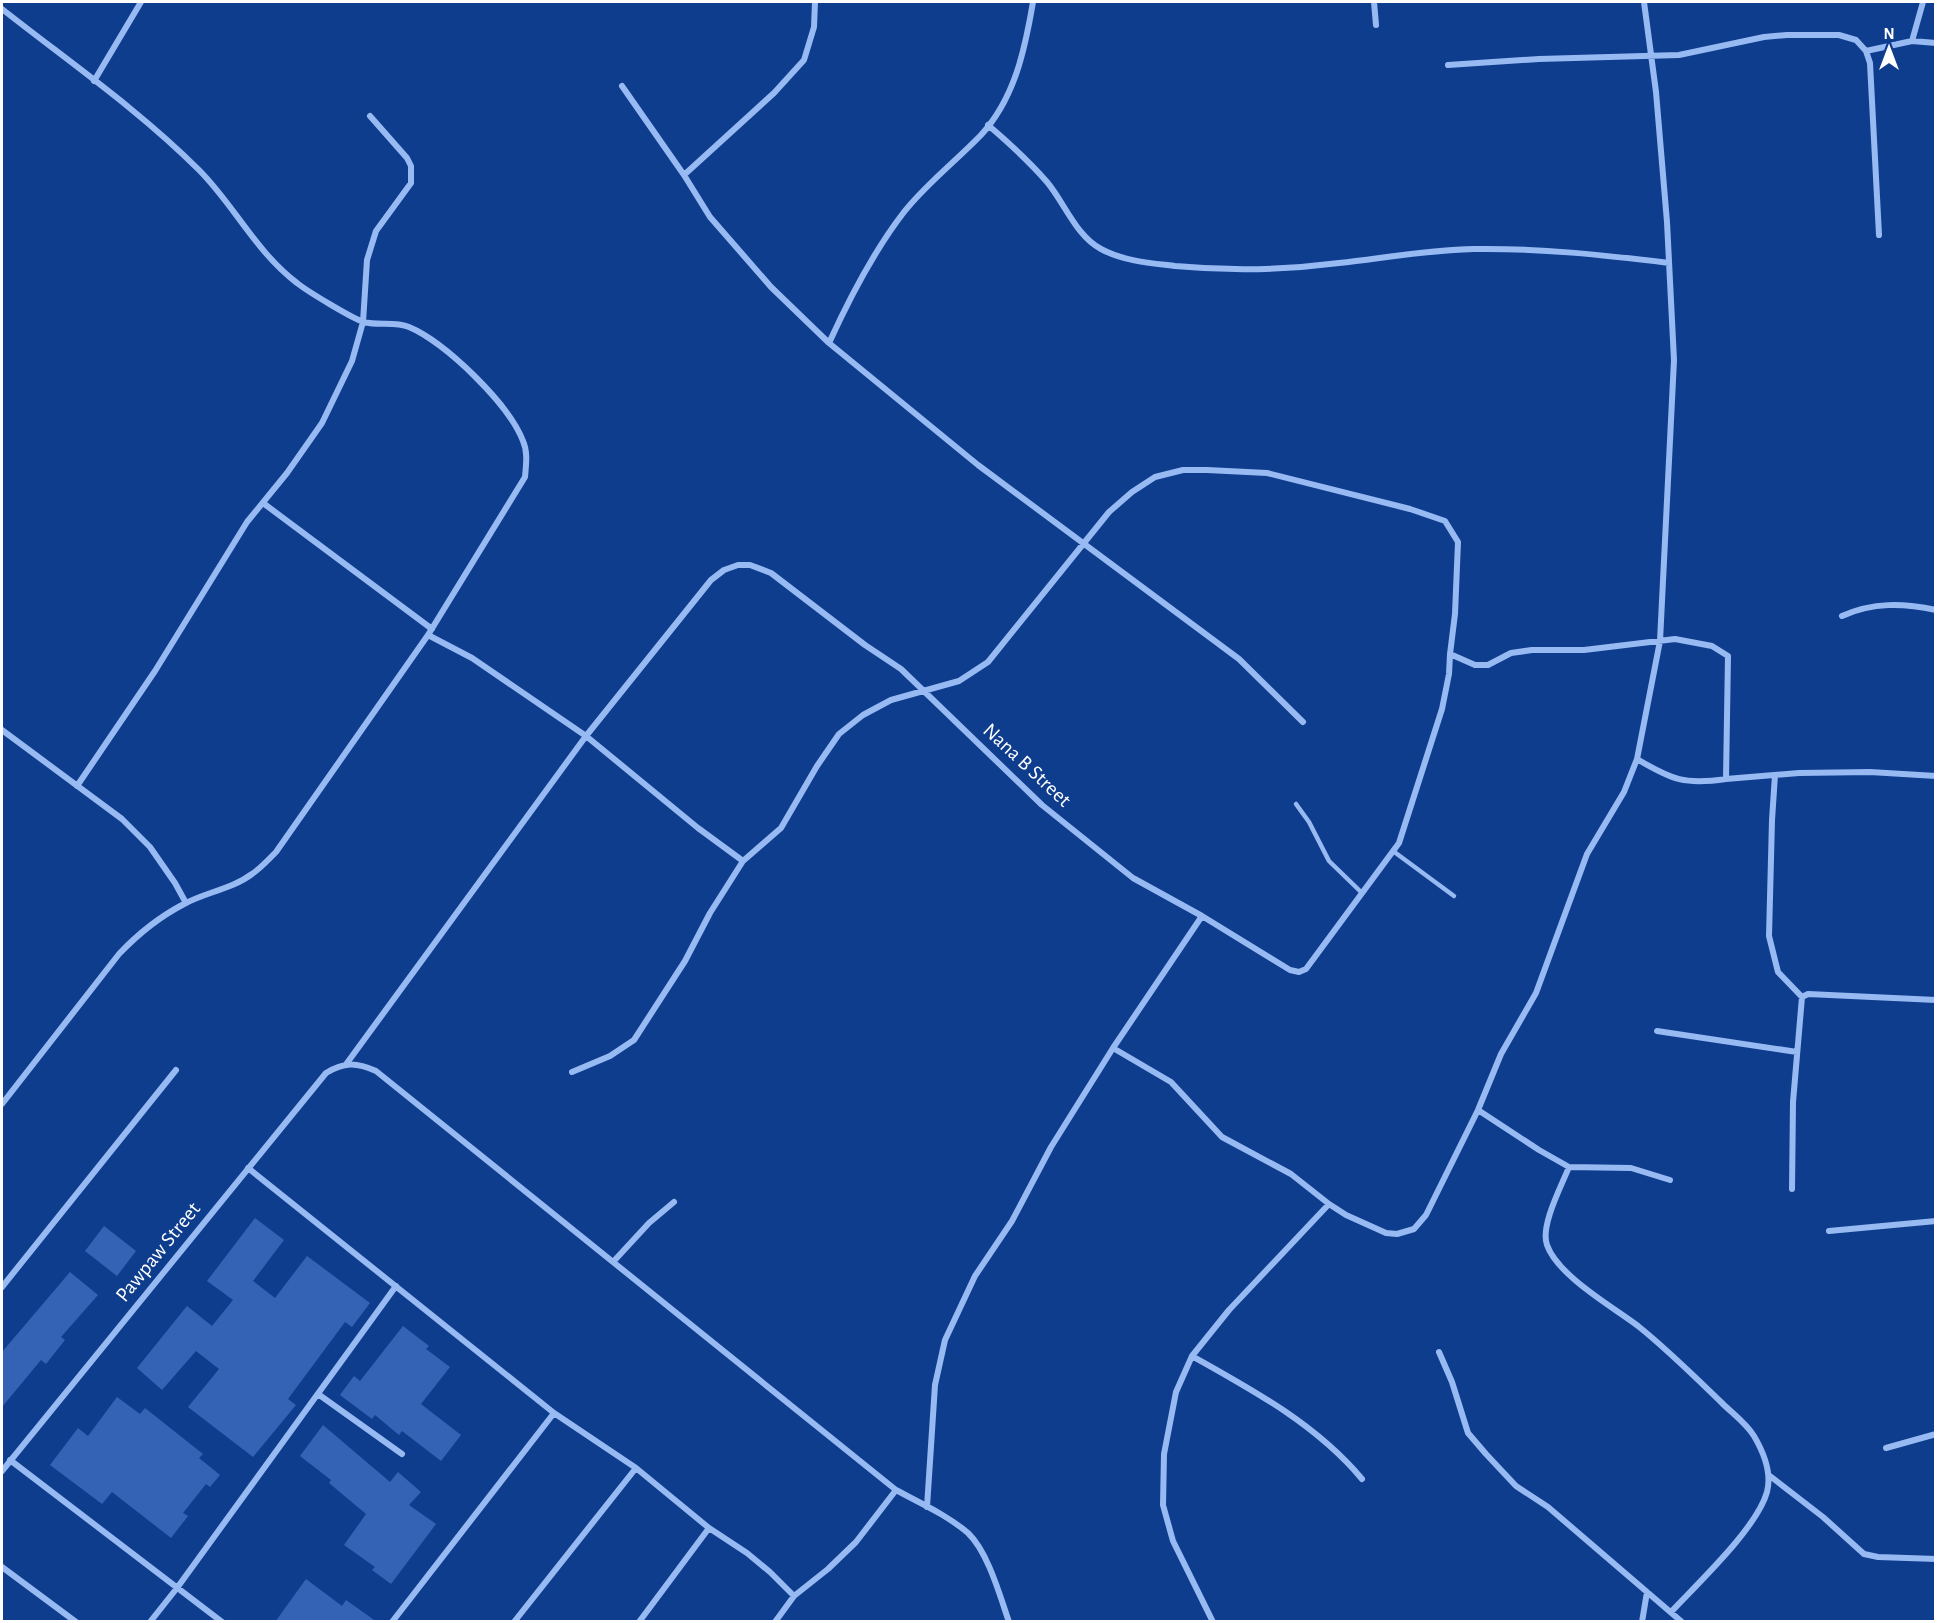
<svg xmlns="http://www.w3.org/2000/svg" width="1937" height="1623" viewBox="0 0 1937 1623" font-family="'Alegreya Sans',sans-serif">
	<rect width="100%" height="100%" fill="#0f3d8e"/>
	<path fill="#3463b6" d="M255,1218L284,1240L253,1281L275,1298L307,1256L370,1303L352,1327L345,1322L288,1399L296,1405L253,1457L188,1407L219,1369L196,1351L162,1390L137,1368L187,1306L212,1326L233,1300L207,1281Z
		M104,1226L136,1251L117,1276L85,1251Z
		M70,1272L98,1295L61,1337L65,1340L46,1364L41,1360L2,1407V1352Z
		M403,1326L429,1346L426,1349L450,1367L421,1404L461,1435L441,1461L402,1431L399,1435L375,1415L372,1419L340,1395L354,1376L360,1381Z
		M117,1397L140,1414L145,1408L203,1454L199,1458L220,1475L210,1487L206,1484L183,1513L188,1516L171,1538L112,1492L102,1504L50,1465L78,1428L88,1436Z
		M323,1425L390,1482L398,1472L421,1492L409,1505L436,1524L391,1584L372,1570L375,1567L344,1545L366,1514L329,1483L331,1480L300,1456Z
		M306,1579L342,1606L346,1600L377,1622H275Z"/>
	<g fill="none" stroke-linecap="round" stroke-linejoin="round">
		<path stroke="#98baf3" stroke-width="4.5" d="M1296,804L1309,822L1329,861L1361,892
			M1393,851L1454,896"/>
		<path stroke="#98baf3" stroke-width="6" d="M1374,2L1376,25
			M2,9C68,61 139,110 199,170C234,205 256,252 297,283C307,291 353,319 364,322C378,326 395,321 409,327C445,342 509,404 523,441C528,452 526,465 525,477L428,635L276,852C269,859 261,868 252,874C232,889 206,892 184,904C159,917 138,934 119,954L2,1104
			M1912,41L1923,2
			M1866,51L1912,41L1936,43
			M1448,65L1539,59L1679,55L1764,37L1787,35H1839L1856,40L1866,51L1870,63L1879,235
			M94,81L141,2
			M622,86L684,175L710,217L771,287L829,343L978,465L1239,659L1303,722
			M988,125C1009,143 1029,161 1047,182C1064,202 1076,236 1101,249C1123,261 1150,263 1175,266C1229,271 1285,270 1339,263C1384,258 1428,250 1474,249C1539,248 1604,255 1669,263
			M684,175L774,93L804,60L814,27L815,2
			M829,343C850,297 873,252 904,212C926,184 956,161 981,135C1015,98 1025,49 1033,2
			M263,503L432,629
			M1842,616C1873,602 1903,603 1936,610
			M428,635L472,658L586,736L698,828L743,861
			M2,730L122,819L150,847L175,883L186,903
			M1637,759C1672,780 1685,785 1726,779
			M1775,775L1772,820L1769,936L1778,972L1802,997
			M77,786L155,671L247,522L287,473L322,423L352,361L363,322L367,260L376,231L411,183V166L407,158L370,116
			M1657,1031L1797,1052
			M1113,1048L1171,1082L1222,1137L1291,1174L1329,1204L1346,1215L1386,1233L1397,1234L1414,1229L1426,1215L1478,1110L1501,1054L1536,993L1587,854L1624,792L1637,759L1660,641L1674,360L1667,222L1656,92L1644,2
			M347,1063L586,736L711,580L724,570L738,565H750L771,573L865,645L901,669L1042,805L1133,878L1202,916L1290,970L1299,972L1306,969L1399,843L1442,709L1449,674L1450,654
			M572,1072L610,1056L634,1040L685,961L710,913L743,861L781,828L817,766L839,734L863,715L891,700L959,681L988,662L1109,512L1132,492L1155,477L1183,470H1207L1267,473L1410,509L1445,521L1458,542L1455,614L1450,654L1475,665H1488L1511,653L1532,650H1584L1675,639L1712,646L1728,656L1726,779L1799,773L1870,772L1936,776
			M1478,1110L1539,1150L1569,1167L1631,1168L1670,1180
			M1569,1167C1561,1187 1540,1226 1547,1245C1558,1276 1613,1307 1638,1326C1668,1350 1695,1377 1722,1403C1733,1414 1746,1423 1754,1436C1764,1453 1772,1473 1767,1492C1757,1528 1698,1583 1671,1612
			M248,1168L554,1413L636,1468L709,1528L747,1553L770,1572L794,1596
			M1792,1189L1793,1102L1802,997L1808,994L1936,1000
			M1829,1231L1936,1221
			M613,1262L649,1223L674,1202
			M2,1287L176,1070
			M1439,1352L1452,1382L1468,1433L1486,1454L1516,1486L1548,1507L1682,1622
			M1192,1356C1253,1390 1317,1425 1362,1479
			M318,1394L402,1454
			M1886,1448L1936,1434
			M10,1460L222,1622
			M2,1471L326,1073C344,1062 356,1062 376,1071L896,1490C920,1503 947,1515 968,1533C988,1552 1000,1596 1009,1622
			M1770,1476L1823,1517L1864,1554L1878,1557L1936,1559
			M927,1507L935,1385L945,1340L975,1276L1012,1221L1051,1147L1113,1048L1202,916
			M2,1567L76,1622
			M150,1622L177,1588L396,1286
			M392,1622L554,1413
			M514,1622L636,1468
			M639,1622L709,1528
			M775,1622L794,1596L828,1569L856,1542L896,1490
			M1213,1622L1173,1541L1163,1505L1164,1454L1176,1392L1192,1356L1229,1310L1329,1204
			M1642,1622L1647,1592"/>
	</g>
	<g text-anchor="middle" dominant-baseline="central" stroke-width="4.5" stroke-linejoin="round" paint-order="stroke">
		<g font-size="21" fill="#fff" stroke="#0f3d8e">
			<text transform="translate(1027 765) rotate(43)">Nana B Street</text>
			<text transform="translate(158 1252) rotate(-51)">Pawpaw Street</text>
		</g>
	</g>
	<rect width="1937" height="1623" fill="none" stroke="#ffffff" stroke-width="6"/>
	<g transform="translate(1889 48)" stroke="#0f3d8e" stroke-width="4.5" paint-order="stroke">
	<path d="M0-4.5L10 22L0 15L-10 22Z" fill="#ffffff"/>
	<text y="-9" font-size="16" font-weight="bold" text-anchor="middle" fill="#ffffff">N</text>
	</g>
</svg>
